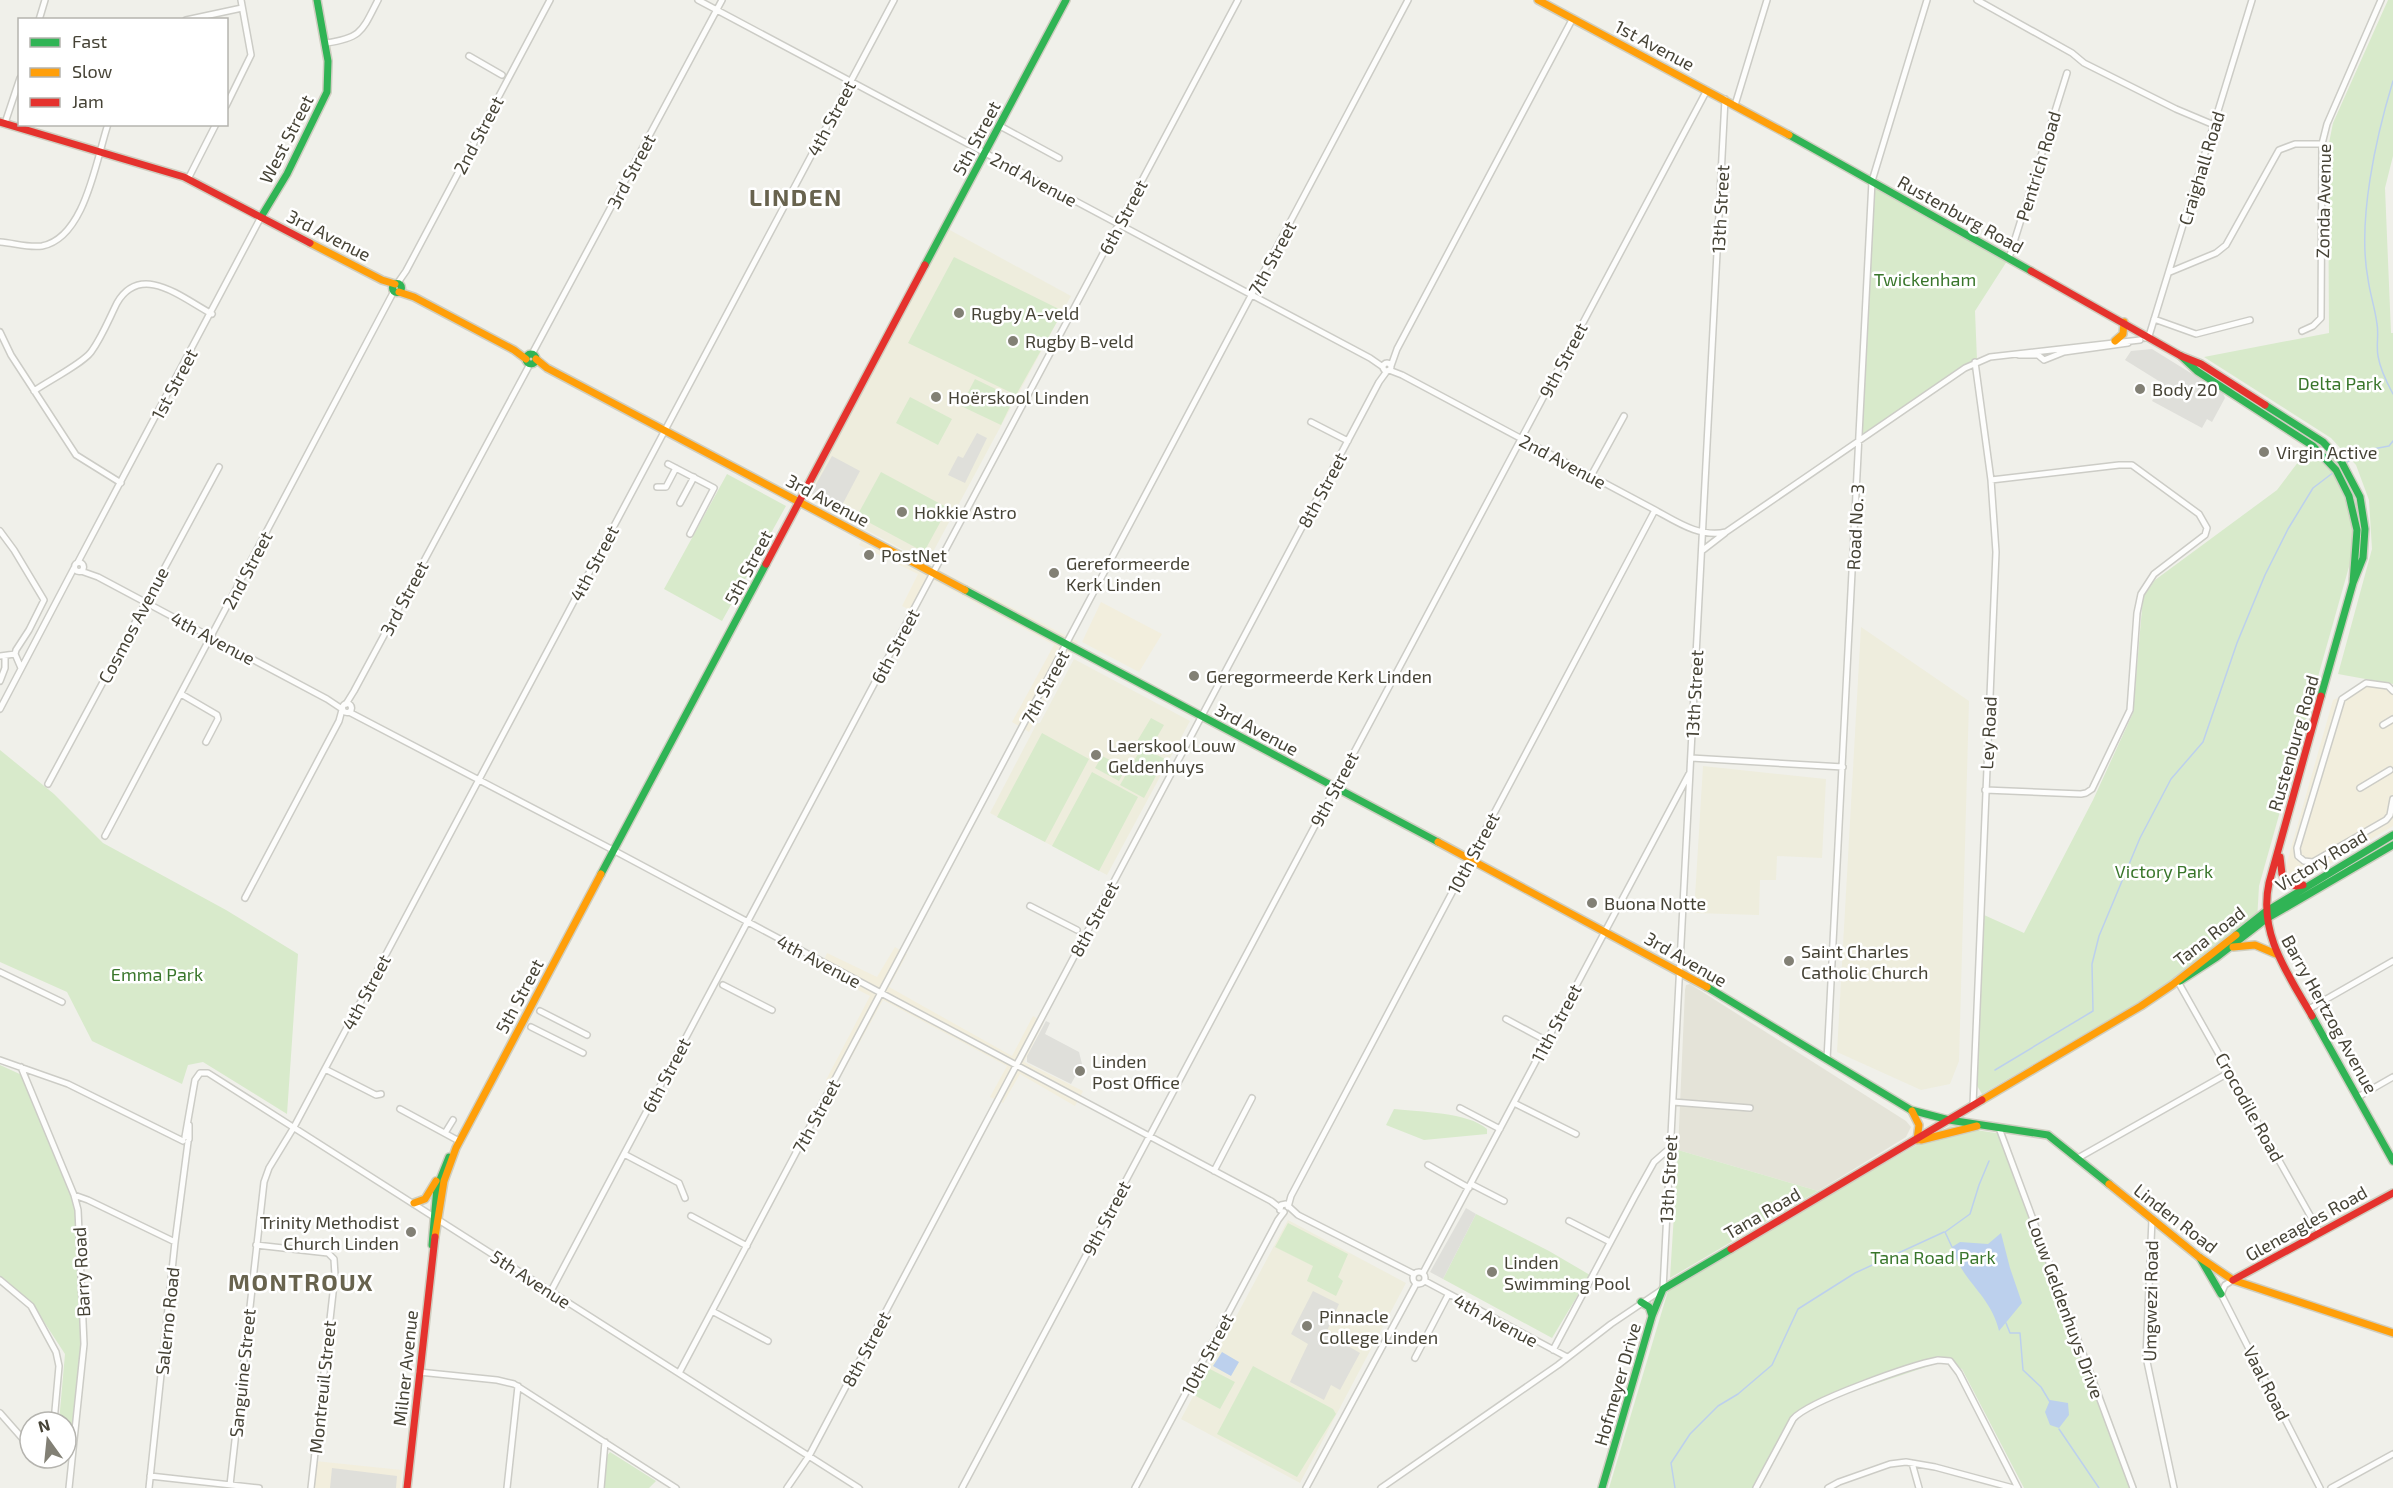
<svg xmlns="http://www.w3.org/2000/svg" width="2393" height="1488" viewBox="0 0 2393 1488" font-family="'Exo 2',sans-serif">
	<rect width="100%" height="100%" fill="#f0f0ea"/>
	<path fill="#e4e3d8" d="M1690,984L1906,1121L1911,1127L1906,1137L1818,1191L1678,1150L1685,990L1686,985Z"/>
	<path fill="#f2eedd" d="M866,532L1078,642L1029,732L1012,722L1054,645L933,580L916,613L902,606L918,574L859,545Z
		M1101,602L1162,634L1139,672L1082,642Z
		M2370,684L2388,687L2393,692V826L2299,882L2290,875L2286,866L2333,700Z
		M895,947L907,954L889,987L1012,1056L1033,1016L1044,1022L1024,1062L1083,1091L1075,1106L1020,1074L1003,1103L990,1097L1007,1066L883,1000L836,1085L826,1080L870,996L820,970L827,953L877,977Z
		M315,1461L402,1470L400,1488H312Z"/>
	<path fill="#eeeddd" d="M948,229L1071,296L927,563L804,496Z
		M1861,627L1969,701L1959,1061L1950,1084L1921,1090L1837,1052Z
		M1074,659L1190,721L1107,875L990,813L1037,723H1040Z
		M1703,766L1826,779L1822,858L1777,856L1776,880H1760L1759,915L1694,913Z
		M1288,1220L1406,1283L1300,1483L1181,1419Z"/>
	<path fill="#d8eacb" d="M2388,0H2393V156L2385,188L2391,333H2393V684L2338,674L2372,549L2369,500L2356,465L2331,438L2204,357L2329,333L2328,148L2333,123Z
		M1872,181L2009,258L1975,311L1977,360L1860,439Z
		M954,257L1063,311L1016,395L908,343Z
		M975,379L1014,398L1001,425L961,406Z
		M910,397L952,419L938,445L896,423Z
		M2308,449L2338,477L2352,510L2354,549L2259,886L2257,921L2180,978L1982,1094L1976,1084L1984,915L2024,933L2093,800L2133,713L2143,597L2155,580L2277,490Z
		M881,472L948,508L924,552L857,516Z
		M727,474L786,506L722,621L664,589Z
		M1151,718L1164,725L1149,751L1165,759L1144,798L1120,785L1142,747L1136,743Z
		M1042,733L1089,759L1045,842L997,817Z
		M0,750L54,794L103,843L226,910L298,954L287,1114L203,1062L188,1065L182,1084L92,1041L67,992L0,962Z
		M1102,756L1126,768L1119,781L1095,768Z
		M1092,772L1138,797L1099,871L1052,846Z
		M0,1065L24,1076L80,1202L87,1343L73,1455L66,1454V1422H59L65,1354L33,1305L0,1276Z
		M1394,1109C1420,1112 1468,1112 1487,1129V1134L1424,1140L1386,1125Z
		M1950,1126L2002,1134L2135,1488H2024L1962,1369L1941,1362L1812,1405L1794,1418L1758,1488H1609L1668,1291L1836,1191Z
		M1678,1150L1818,1191L1670,1278Z
		M1476,1214L1549,1251L1590,1275L1552,1338L1443,1279Z
		M1288,1223L1348,1254L1338,1277L1343,1281L1336,1296L1307,1281L1313,1266L1275,1247Z
		M1253,1366L1333,1409L1336,1414L1297,1477L1217,1434Z
		M1208,1368L1235,1382L1220,1409L1194,1395Z
		M610,1452L656,1481L649,1488H602L605,1458Z"/>
	<path fill="#dfdfda" d="M2152,349L2223,393L2225,398L2212,422L2207,419L2202,428L2152,401L2162,383L2125,360L2131,351Z
		M977,433L987,438L965,483L948,475L958,456L963,458Z
		M832,456L860,471L840,509L811,493Z
		M1046,1021L1050,1023L1045,1034L1079,1052L1082,1064L1071,1084L1027,1062V1056Z
		M1466,1208L1476,1214L1443,1279L1430,1272Z
		M1313,1291L1339,1304L1326,1333L1360,1353L1340,1390L1331,1385L1324,1400L1290,1382L1308,1344L1291,1334Z
		M332,1468L397,1476L396,1488H330Z"/>
	<path fill="#bcd0ed" d="M2001,1233L2010,1268L2022,1303L1999,1331C1991,1295 1961,1281 1952,1247L1960,1242L1988,1244Z
		M1222,1352L1239,1362L1231,1376L1213,1366Z
		M2050,1400L2068,1403L2069,1415L2059,1428L2050,1425L2045,1412Z"/>
	<g fill="none" stroke-linecap="round" stroke-linejoin="round">
		<path stroke="#bcd0ed" stroke-width="1.5" d="M2393,81C2376,137 2357,221 2368,279C2370,294 2375,308 2377,324C2379,334 2376,345 2378,356C2380,368 2387,383 2393,394
			M2345,464L2362,451L2389,446L2393,441
			M1995,1070L2093,1011L2092,964L2099,936L2140,838L2171,779L2203,742L2237,643L2265,575L2288,529L2313,488L2334,472
			M1952,1247L1945,1232L1970,1214L1979,1185L1989,1161
			M2006,1323L2010,1333H2020L2023,1370L2041,1387L2050,1402
			M2059,1429L2099,1488
			M1675,1488L1671,1463L1690,1434L1718,1406L1738,1394L1772,1365L1798,1309L1855,1273L1944,1232"/>
		<defs>
			<path id="street" d="M698,0L1370,358L1383,367
				M1977,0L2072,53L2084,63L2176,109L2214,125
				M39,20L45,0
				M186,20L242,8
				M326,43C362,38 362,31 378,0
				M469,56L502,75
				M1735,105L1767,0
				M226,106L251,55L241,0
				M5,123L20,78
				M1000,126L1059,158
				M188,179L216,124
				M0,242C14,243 28,248 42,246C85,238 96,160 108,124
				M2009,258L2067,73
				M2170,272L2216,253L2226,245L2279,150L2295,144H2322
				M397,284L406,271L550,0
				M2154,319L2196,334L2250,320
				M2302,331L2313,326L2321,318L2322,144L2327,124L2381,0
				M0,332L11,355L76,455L121,483
				M2145,338L2149,336L2252,0
				M532,354L722,0
				M2019,355H2038L2044,360L2064,352L2128,343
				M1383 367a4 4 0 1 1 8 0a4 4 0 1 1-8 0Z
				M1391,366L1397,349L1573,18
				M1389,370L1402,375L1655,510C1677,522 1700,538 1726,532L1965,368L1990,357L2140,340
				M34,391C48,381 82,364 91,352C102,337 109,319 117,303C141,262 182,298 212,314
				M1311,422L1348,441
				M668,464L714,488L690,534
				M1591,476L1624,416
				M657,487H666L676,468
				M680,503L694,477
				M0,531L14,550L44,600L29,630L16,650L15,654L21,668
				M1703,550L1725,533
				M78,562L261,217
				M74.5 567a4.5 4.5 0 1 1 9 0a4.5 4.5 0 1 1-9 0Z
				M81,571L98,577L327,699L342,709
				M0,656L15,654
				M0,681L5,668V656
				M2393,691L2388,686L2366,683L2342,699L2297,848L2298,856L2304,861L2313,862L2386,820L2390,815L2393,799
				M181,694L217,715L218,719L206,742
				M342.5 708a4.5 4.5 0 1 1 9 0a4.5 4.5 0 1 1-9 0Z
				M346,704L354,691L530,364
				M0,709L74,568
				M349,712L613,850L1271,1201L1280,1208
				M2383,725L2393,719
				M1691,758L1843,767
				M48,784L219,467
				M2360,788L2390,770
				M1985,790L2081,794L2086,793L2092,789L2130,710L2137,613L2141,594L2154,574L2205,535L2207,528L2199,514L2132,465H2119L1991,480
				M105,836L394,291
				M245,898L339,721L342,710
				M1030,906L1077,930
				M0,972L62,1002
				M2177,980L2320,1233
				M723,985L772,1010
				M2309,1009L2393,961
				M540,1011L587,1035
				M1506,1019L1547,1041
				M531,1027L583,1053
				M0,1060L68,1084L183,1141
				M1827,1060L1872,181L1927,0
				M21,1067L74,1195L78,1210L84,1344L69,1488
				M325,1069L376,1095L381,1094
				M2358,1097L2393,1077
				M1673,1102L1750,1108
				M1514,1103L1576,1134
				M1973,1105L1996,552L1991,480L1975,362
				M1460,1108L1500,1129
				M400,1109L459,1141
				M189,1125V1139
				M1999,1128L2133,1488
				M445,1133L453,1120
				M185,1137L195,1080L200,1073H208L859,1488
				M624,1154L679,1183L685,1198
				M2078,1158L2230,1072
				M1428,1165L1469,1188
				M1214,1171L1252,1098
				M1471,1184L1504,1201
				M74,1195L88,1200L175,1242
				M1288,1207L1291,1196L1655,510
				M1280,1210L1281,1205L1286,1204L1298,1215L1414,1274
				M691,1216L747,1246
				M2152,1219L2146,1357L2174,1488
				M1569,1221L1610,1242
				M256,1245L328,1253L334,1259L335,1275L311,1488
				M1413 1278a6 6 0 1 1 12 0a6 6 0 1 1-12 0Z
				M1423,1273L1689,774
				M0,1280L31,1306L56,1352L59,1366L54,1422
				M2233,1280L2225,1285L2221,1294L2320,1488
				M1425,1281L1567,1357
				M551,1291L1238,0
				M712,1311L768,1341
				M1553,1350L1635,1196L1654,1162L1670,1148
				M1415,1358L1448,1295
				M419,1372L497,1380L514,1384L676,1488
				M679,1373L1408,0
				M0,1413L30,1447
				M1912,1463L1919,1488
				M150,1476L259,1488
				M230,1485L264,1182L269,1168L294,1127L894,0
				M149,1488L175,1242L188,1142
				M507,1488L518,1386
				M601,1488L605,1442
				M787,1488L809,1456L1379,382L1387,371
				M962,1488L1707,90
				M1135,1488L1278,1220L1284,1212
				M1306,1488L1416,1284
				M1381,1488L1558,1365L1611,1324L1663,1289L1725,99
				M1756,1488L1793,1419C1808,1401 1912,1365 1938,1360L1950,1361L1959,1373L2018,1488
				M1828,1488L1839,1482L1890,1464L1906,1462L1935,1467L2013,1488
				M2331,1488L2393,1454"/>
			<path id="fast" d="M1789,135L2031,271
				M261,217L287,174L327,92L328,61L317,0
				M925,265L1066,0
				M392.5 288a4.5 4.5 0 1 1 9 0a4.5 4.5 0 1 1-9 0Z
				M526 359a5 5 0 1 1 10 0a5 5 0 1 1-10 0Z
				M2181,356L2197,371L2313,446L2336,470L2349,496L2357,530L2353,583
				M2265,405L2323,442L2341,461L2360,497L2365,529L2363,558L2353,583L2321,696
				M965,590L1438,842
				M601,874L766,564
				M2236,935L2265,912L2393,835
				M2180,981L2217,957L2266,919L2393,845
				M1707,987L1911,1110L1949,1120L2048,1135L2109,1184
				M2312,1016L2393,1161
				M432,1245L437,1187L449,1157
				M2200,1258L2221,1294
				M1641,1302L1649,1307L1652,1316
				M1602,1488L1652,1316L1663,1289L1731,1249"/>
			<path id="slow" d="M1538,0L1789,135
				M310,243L382,280L395,284
				M399,292L414,297L514,350L526,359
				M2115,341L2123,334L2124,322
				M536,359L547,368L965,590
				M1438,842L1707,987
				M2233,947L2255,945L2276,954
				M1982,1100L2141,1006L2172,985L2236,935
				M1912,1111L1919,1125L1917,1140
				M1921,1140L1977,1126
				M2109,1184L2199,1257L2233,1280L2393,1333
				M414,1203L425,1199L436,1181
				M435,1237L444,1181L456,1148L601,874"/>
			<path id="jam" d="M0,122L184,177L310,243
				M2031,271L2181,356L2201,364L2265,405
				M766,564L925,265
				M2280,857L2282,874L2286,882L2296,886L2303,885
				M2312,1016C2288,974 2258,934 2269,883L2321,696
				M1731,1249L1982,1100
				M2233,1280L2393,1193
				M407,1488L435,1237"/>
		</defs>
		<use href="#street" stroke="#ccccc6" stroke-width="8"/>
		<use href="#fast" stroke="#cfcec1" stroke-width="10"/>
		<use href="#slow" stroke="#cfcec1" stroke-width="10"/>
		<use href="#jam" stroke="#cfcec1" stroke-width="10"/>
		<use href="#street" stroke="#fdfdfc" stroke-width="5"/>
		<use href="#fast" stroke="#30b455" stroke-width="7"/>
		<use href="#slow" stroke="#ff9f0a" stroke-width="7"/>
		<use href="#jam" stroke="#e5322d" stroke-width="7"/>
	</g>
	<g fill="#828075" stroke="#fff" stroke-width="2">
		<circle cx="959" cy="313" r="6"/>
		<circle cx="1013" cy="341" r="6"/>
		<circle cx="2140" cy="389" r="6"/>
		<circle cx="936" cy="397" r="6"/>
		<circle cx="2264" cy="452" r="6"/>
		<circle cx="902" cy="512" r="6"/>
		<circle cx="869" cy="555" r="6"/>
		<circle cx="1054" cy="573" r="6"/>
		<circle cx="1194" cy="676" r="6"/>
		<circle cx="1096" cy="755" r="6"/>
		<circle cx="1592" cy="903" r="6"/>
		<circle cx="1789" cy="961" r="6"/>
		<circle cx="1080" cy="1071" r="6"/>
		<circle cx="411" cy="1232" r="6"/>
		<circle cx="1492" cy="1272" r="6"/>
		<circle cx="1307" cy="1326" r="6"/>
	</g>
	<g text-anchor="middle" dominant-baseline="central" stroke-width="5" stroke-linejoin="round" paint-order="stroke">
		<g font-size="18" fill="#464336" stroke="#fff">
			<text transform="translate(1655 45) rotate(28)">1st Avenue</text>
			<text transform="translate(831 118) rotate(-62)">4th Street</text>
			<text transform="translate(478 135) rotate(-62)">2nd Street</text>
			<text transform="translate(976 138) rotate(-62)">5th Street</text>
			<text transform="translate(286 139) rotate(-63)">West Street</text>
			<text transform="translate(2038 166) rotate(-73)">Pentrich Road</text>
			<text transform="translate(2201 168) rotate(-73)">Craighall Road</text>
			<text transform="translate(631 171) rotate(-62)">3rd Street</text>
			<text transform="translate(1034 179) rotate(28)">2nd Avenue</text>
			<text transform="translate(2323 201) rotate(-89)">Zonda Avenue</text>
			<text transform="translate(1720 209) rotate(-87)">13th Street</text>
			<text transform="translate(1961 214) rotate(29)">Rustenburg Road</text>
			<text transform="translate(1123 217) rotate(-62)">6th Street</text>
			<text transform="translate(329 235) rotate(27)">3rd Avenue</text>
			<text transform="translate(1272 258) rotate(-62)">7th Street</text>
			<text transform="translate(1563 360) rotate(-62)">9th Street</text>
			<text transform="translate(174 384) rotate(-62)">1st Street</text>
			<text transform="translate(1563 461) rotate(28)">2nd Avenue</text>
			<text transform="translate(1322 490) rotate(-62)">8th Street</text>
			<text transform="translate(828 500) rotate(28)">3rd Avenue</text>
			<text transform="translate(1855 527) rotate(-87)">Road No. 3</text>
			<text transform="translate(594 563) rotate(-62)">4th Street</text>
			<text transform="translate(748 567) rotate(-62)">5th Street</text>
			<text transform="translate(247 570) rotate(-62)">2nd Street</text>
			<text transform="translate(404 598) rotate(-62)">3rd Street</text>
			<text transform="translate(133 625) rotate(-62)">Cosmos Avenue</text>
			<text transform="translate(213 638) rotate(28)">4th Avenue</text>
			<text transform="translate(895 646) rotate(-62)">6th Street</text>
			<text transform="translate(1045 687) rotate(-62)">7th Street</text>
			<text transform="translate(1694 694) rotate(-87)">13th Street</text>
			<text transform="translate(1257 729) rotate(28)">3rd Avenue</text>
			<text transform="translate(1988 733) rotate(-87)">Ley Road</text>
			<text transform="translate(2293 743) rotate(-74)">Rustenburg Road</text>
			<text transform="translate(1334 789) rotate(-62)">9th Street</text>
			<text transform="translate(1473 853) rotate(-62)">10th Street</text>
			<text transform="translate(2321 860) rotate(-31)">Victory Road</text>
			<text transform="translate(1094 919) rotate(-62)">8th Street</text>
			<text transform="translate(2209 936) rotate(-38)">Tana Road</text>
			<text transform="translate(1686 959) rotate(30)">3rd Avenue</text>
			<text transform="translate(819 961) rotate(28)">4th Avenue</text>
			<text transform="translate(366 992) rotate(-62)">4th Street</text>
			<text transform="translate(519 996) rotate(-62)">5th Street</text>
			<text transform="translate(2330 1014) rotate(61)">Barry Hertzog Avenue</text>
			<text transform="translate(1556 1023) rotate(-62)">11th Street</text>
			<text transform="translate(666 1075) rotate(-62)">6th Street</text>
			<text transform="translate(2250 1107) rotate(61)">Crocodile Road</text>
			<text transform="translate(816 1116) rotate(-62)">7th Street</text>
			<text transform="translate(1668 1179) rotate(-87)">13th Street</text>
			<text transform="translate(1762 1213) rotate(-30)">Tana Road</text>
			<text transform="translate(1106 1218) rotate(-62)">9th Street</text>
			<text transform="translate(2176 1218) rotate(38)">Linden Road</text>
			<text transform="translate(2306 1223) rotate(-29)">Gleneagles Road</text>
			<text transform="translate(81 1272) rotate(-93)">Barry Road</text>
			<text transform="translate(531 1279) rotate(33)">5th Avenue</text>
			<text transform="translate(2150 1301) rotate(-89)">Umgwezi Road</text>
			<text transform="translate(2066 1308) rotate(70)">Louw Geldenhuys Drive</text>
			<text transform="translate(1496 1320) rotate(28)">4th Avenue</text>
			<text transform="translate(167 1321) rotate(-84)">Salerno Road</text>
			<text transform="translate(866 1349) rotate(-62)">8th Street</text>
			<text transform="translate(1207 1354) rotate(-62)">10th Street</text>
			<text transform="translate(405 1368) rotate(-84)">Milner Avenue</text>
			<text transform="translate(242 1373) rotate(-84)">Sanguine Street</text>
			<text transform="translate(2267 1383) rotate(63)">Vaal Road</text>
			<text transform="translate(1617 1384) rotate(-74)">Hofmeyer Drive</text>
			<text transform="translate(322 1387) rotate(-84)">Montreuil Street</text>
		</g>
		<g font-size="18" fill="#39762b" stroke="#fff">
			<text x="1925" y="279">Twickenham</text>
			<text x="2340" y="383">Delta Park</text>
			<text x="2164" y="871">Victory Park</text>
			<text x="157" y="974">Emma Park</text>
			<text x="1933" y="1257">Tana Road Park</text>
		</g>
		<g font-size="18" fill="#464336" stroke="#fff" text-anchor="start">
			<text x="971" y="313">Rugby A-veld</text>
			<text x="1025" y="341">Rugby B-veld</text>
			<text x="2152" y="389">Body 20</text>
			<text x="948" y="397">Hoërskool Linden</text>
			<text x="2276" y="452">Virgin Active</text>
			<text x="914" y="512">Hokkie Astro</text>
			<text x="881" y="555">PostNet</text>
			<text x="1066" y="563">Gereformeerde<tspan x="1066" dy="21">Kerk Linden</tspan></text>
			<text x="1206" y="676">Geregormeerde Kerk Linden</text>
			<text x="1108" y="745">Laerskool Louw<tspan x="1108" dy="21">Geldenhuys</tspan></text>
			<text x="1604" y="903">Buona Notte</text>
			<text x="1801" y="951">Saint Charles<tspan x="1801" dy="21">Catholic Church</tspan></text>
			<text x="1092" y="1061">Linden<tspan x="1092" dy="21">Post Office</tspan></text>
			<text x="399" y="1222" text-anchor="end">Trinity Methodist<tspan x="399" dy="21">Church Linden</tspan></text>
			<text x="1504" y="1262">Linden<tspan x="1504" dy="21">Swimming Pool</tspan></text>
			<text x="1319" y="1316">Pinnacle<tspan x="1319" dy="21">College Linden</tspan></text>
		</g>
		<g font-size="24" font-weight="bold" letter-spacing="1.5" fill="#68634e" stroke="#fff">
			<text x="796" y="196">LINDEN</text>
			<text x="301" y="1281">MONTROUX</text>
		</g>
	</g>
	<rect x="18" y="18" width="210" height="108" fill="#ffffff" stroke="#b5b4af" stroke-width="1.5"/>
	<rect x="30" y="38" width="30" height="9" fill="#30b455" stroke="#b5b4af" stroke-width="1.5"/>
	<text x="72" y="48" font-size="18" fill="#464336">Fast</text>
	<rect x="30" y="68" width="30" height="9" fill="#ff9f0a" stroke="#b5b4af" stroke-width="1.5"/>
	<text x="72" y="78" font-size="18" fill="#464336">Slow</text>
	<rect x="30" y="98" width="30" height="9" fill="#e5322d" stroke="#b5b4af" stroke-width="1.5"/>
	<text x="72" y="108" font-size="18" fill="#464336">Jam</text>
	<g transform="translate(48 1440) rotate(345)"><circle r="28" fill="#ffffff" stroke="#b5b4af" stroke-width="1.5"/>
	<path d="M0-4.5L10 22L0 15L-10 22Z" fill="#828075"/>
	<text y="-9" font-size="16" font-weight="bold" text-anchor="middle" fill="#464336">N</text>
	</g>
</svg>
